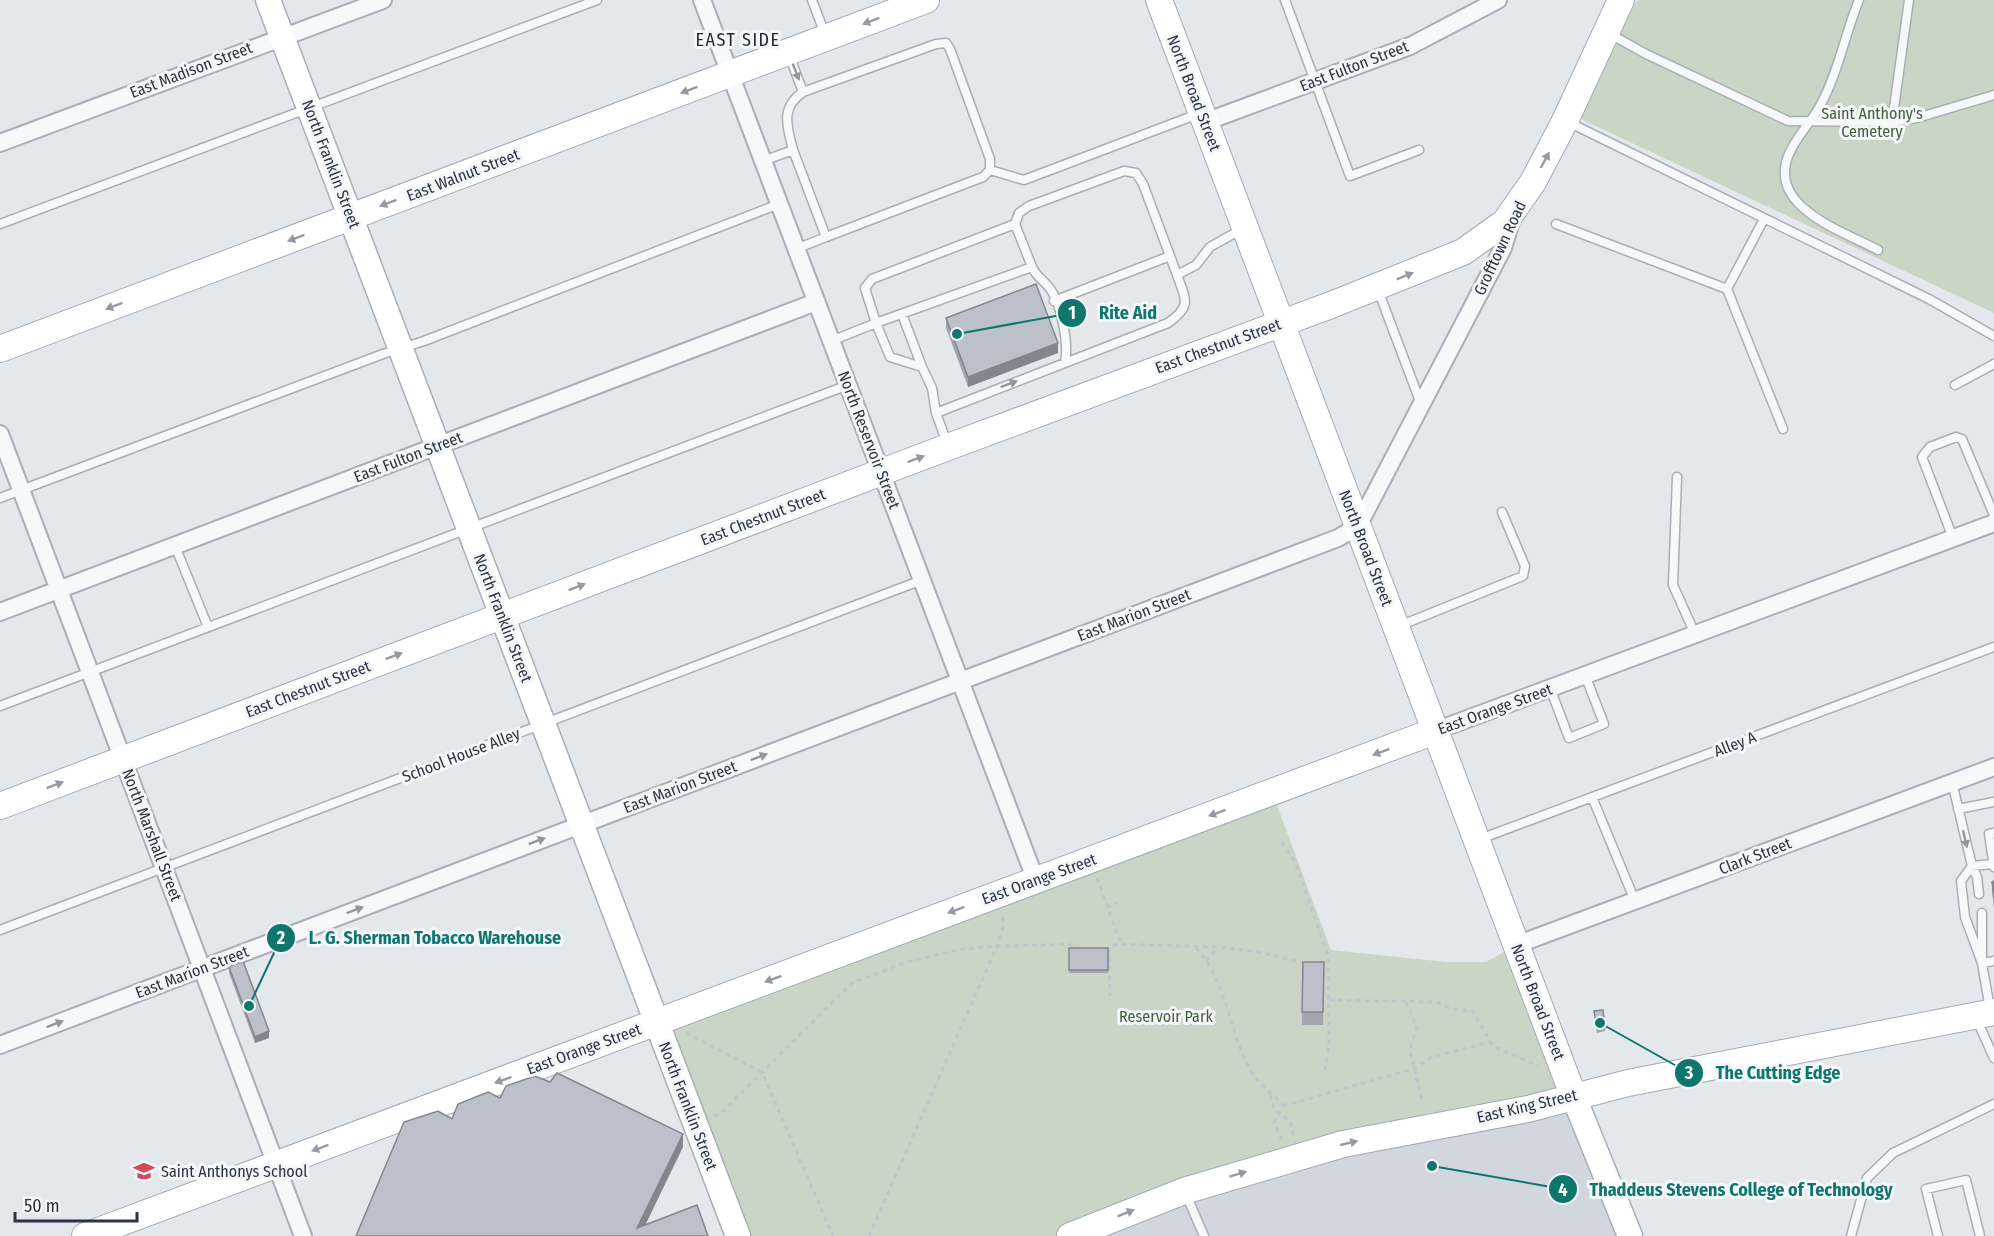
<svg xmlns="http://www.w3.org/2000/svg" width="1994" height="1236" viewBox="0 0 1994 1236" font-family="'Fira Sans Condensed',sans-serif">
	<rect width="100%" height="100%" fill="#e4e7ec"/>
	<path fill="#d2d6de" d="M1573,1095L1630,1236H1072L1128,1212Z"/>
	<path fill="#c9d6c5" d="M1639,0H1994V313L1581,119L1635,3Z
		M1272,792L1331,950L1446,962H1486L1516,945L1573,1095L1403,1131L1070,1236H738L656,1023Z"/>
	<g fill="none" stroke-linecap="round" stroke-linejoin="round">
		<defs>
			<path id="service" d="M812,0L825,34
				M1285,0L1350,176L1419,150
				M1859,0C1845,34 1839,70 1821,104C1812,122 1797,135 1789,154C1766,207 1843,231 1878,250
				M1610,34L1646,54L1788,121L1892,122L1917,118L1994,95
				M789,55L803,92
				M1568,122L1929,299L1994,336
				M1892,122L1909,0
				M793,150C787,126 780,108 803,92L936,44L946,43L950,49L990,159V170L983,177L826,237
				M763,161L793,150L826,237L796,249
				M990,170L1024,180L1198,114
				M1764,219L1727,289L1783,429
				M0,224L597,0
				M1015,224L1032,267
				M1556,224L1727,289
				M1378,290L1421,404
				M1054,301L1170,256L1177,275L1196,265L1210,247L1242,229
				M902,314L922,367
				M831,341L876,323L865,288L872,279L1015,224L1019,213L1029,206L1124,171L1136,173L1143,184L1170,256
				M1955,385L1994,364
				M936,413L932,388L922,367L890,357L876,323L1032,267C1036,276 1041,278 1047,285C1061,300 1069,343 1065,363
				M947,443L936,413L1168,323C1192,306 1186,300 1177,275
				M1677,477L1673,585L1695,634
				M0,498L383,354L424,341L779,204
				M1953,538L1922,457L1930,447L1956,437L1962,439L1994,515
				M175,546L208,627
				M1399,626L1523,576L1525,566L1502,512
				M1550,688L1569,738L1604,724L1585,675
				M0,706L848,385
				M1952,782L1972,866L1961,881L1965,917L1982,963L1990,1009
				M1592,797L1635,901
				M1958,809L1994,802
				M1480,839L1994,647
				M1994,867L1989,834L1994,833
				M1979,894L1977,877L1972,866L1993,864
				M1982,913V963L1994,961
				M0,930L922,580
				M1976,1018L1994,1058
				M1185,1192L1204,1236
				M1851,1236L1867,1178L1893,1153L1994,1104
				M1938,1236L1926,1189L1966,1180L1980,1236"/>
			<path id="minor" d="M702,0L1036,881
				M1205,122L1410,46L1498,0
				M0,143L383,0
				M0,434L303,1236
				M0,612L816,302
				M1435,731L1994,523
				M1516,945L1994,767
				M0,1045L1338,538L1358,526L1503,248L1512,218"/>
			<path id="secondary" d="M268,0L738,1236
				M1573,1095L1630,1236"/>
			<path id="primary" d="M1159,0L1573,1095
				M0,349L926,0
				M0,806L948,447L1331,305L1463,252L1505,222L1533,182L1565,121L1621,0
				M85,1236L1435,731
				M1070,1236L1184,1191L1343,1144L1528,1109L1628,1083L1994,1012"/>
		</defs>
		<use href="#service" stroke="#a9aeb7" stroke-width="11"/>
		<use href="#minor" stroke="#a9aeb7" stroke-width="20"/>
		<use href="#secondary" stroke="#a9aeb7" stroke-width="27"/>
		<use href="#primary" stroke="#a3abb8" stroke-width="28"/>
		<path stroke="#c2c5cb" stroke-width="3" stroke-dasharray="4.5 4.5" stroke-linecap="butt" d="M1282,842L1295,862L1328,955L1329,1046L1325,1070
			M1097,878L1121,944
			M1107,907L1118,903
			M1109,948L1110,996
			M1196,948C1230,988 1226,1025 1250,1069C1258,1085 1272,1092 1283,1106L1274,1123L1282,1140
			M1105,949L1117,944L1217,947L1258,952L1305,963
			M1206,961L1216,949
			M1329,1000L1437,1002L1451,1009L1473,1011L1493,1046L1538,1066
			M1406,1002L1417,1027L1410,1051L1418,1083
			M686,1033L762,1072L833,1236
			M1416,1077L1422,1099
			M1270,1095L1275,1111C1288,1119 1293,1120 1293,1138
			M1283,1106L1413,1069L1432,1057L1490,1042
			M714,1116L720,1114L852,983L904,963L953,951L982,947L1069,944L1078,948
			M869,1236L997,946L1004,925L1002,914"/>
		<use href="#service" stroke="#f7f8fa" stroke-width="8"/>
		<use href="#minor" stroke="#f7f8fa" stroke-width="16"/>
		<use href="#secondary" stroke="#fff" stroke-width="24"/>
		<use href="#primary" stroke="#fff" stroke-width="26"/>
	</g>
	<path fill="#a1a5ae" d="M946,318L1058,353L968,387L946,328Z
		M1994,881V908L1992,891V882Z
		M1069,948H1108V973H1069Z
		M1303,962H1324L1323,1025H1302Z
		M229,967L269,1038L255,1043L229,973Z
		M1594,1011L1605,1028V1031L1597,1033Z"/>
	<path fill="#83868d" d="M1058,343V353L968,387V377Z
		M269,1031V1038L255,1043V1037Z
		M683,1134V1147L640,1236L637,1228Z"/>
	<path fill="#bbc0ca" stroke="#83868d" stroke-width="1.5" d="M1036,284L1058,343L968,377L946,318Z
		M1994,881V898L1992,882Z
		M1069,948H1108V970H1069Z
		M243,961L269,1031L255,1037L229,967Z
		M1303,962H1324L1323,1012H1302Z
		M1603,1010L1605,1028L1597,1029L1594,1011Z
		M557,1073L683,1134L637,1228L697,1205L708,1236H356L404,1122L438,1111L452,1119L458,1104L488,1092L500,1098L506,1086L535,1076L550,1082Z"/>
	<defs><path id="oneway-solid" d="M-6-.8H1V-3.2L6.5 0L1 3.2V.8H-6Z" transform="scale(1.5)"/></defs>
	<g fill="#959aa2">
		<use href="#oneway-solid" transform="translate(871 21) rotate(159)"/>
		<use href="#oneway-solid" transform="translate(689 90) rotate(159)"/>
		<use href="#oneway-solid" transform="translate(1545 160) rotate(-62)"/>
		<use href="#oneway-solid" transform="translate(388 203) rotate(159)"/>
		<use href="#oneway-solid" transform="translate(296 238) rotate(159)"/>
		<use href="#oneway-solid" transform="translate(1405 276) rotate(-22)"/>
		<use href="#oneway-solid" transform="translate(114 306) rotate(159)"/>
		<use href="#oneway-solid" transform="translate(916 459) rotate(-21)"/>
		<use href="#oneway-solid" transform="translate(577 587) rotate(-21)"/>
		<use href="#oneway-solid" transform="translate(394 656) rotate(-21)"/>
		<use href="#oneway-solid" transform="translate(1381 752) rotate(159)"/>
		<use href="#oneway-solid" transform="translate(55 785) rotate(-21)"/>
		<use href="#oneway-solid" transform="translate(1217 813) rotate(160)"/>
		<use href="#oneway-solid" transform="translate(956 910) rotate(160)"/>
		<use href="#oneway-solid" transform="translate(773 979) rotate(160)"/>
		<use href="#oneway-solid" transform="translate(503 1080) rotate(160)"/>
		<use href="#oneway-solid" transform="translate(1349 1143) rotate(-13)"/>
		<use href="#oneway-solid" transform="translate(320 1148) rotate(160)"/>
		<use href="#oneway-solid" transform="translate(1238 1174) rotate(-17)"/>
		<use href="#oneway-solid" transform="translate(1126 1213) rotate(-22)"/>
	</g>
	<g fill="#9196a0">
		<use href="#oneway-solid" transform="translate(796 72) rotate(69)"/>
		<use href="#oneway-solid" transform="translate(1009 384) rotate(-21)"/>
		<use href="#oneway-solid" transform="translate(759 757) rotate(-21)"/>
		<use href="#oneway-solid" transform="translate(1965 839) rotate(77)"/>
		<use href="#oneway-solid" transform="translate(537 841) rotate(-21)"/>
		<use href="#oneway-solid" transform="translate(355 910) rotate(-21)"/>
		<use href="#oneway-solid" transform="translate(55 1024) rotate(-21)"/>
	</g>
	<defs>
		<symbol id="school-bare" viewBox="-9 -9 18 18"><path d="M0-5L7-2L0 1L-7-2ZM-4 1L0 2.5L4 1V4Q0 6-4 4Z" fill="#d1495b" stroke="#f4f6f9" stroke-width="2.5" paint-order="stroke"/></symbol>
	</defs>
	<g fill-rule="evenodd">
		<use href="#school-bare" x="129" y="1156" width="30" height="30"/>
	</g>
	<g text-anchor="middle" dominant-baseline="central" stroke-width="6" stroke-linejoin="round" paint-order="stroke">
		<g font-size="16" fill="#2b3445" stroke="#f4f6f9">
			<text transform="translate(1354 66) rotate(-21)">East Fulton Street</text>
			<text transform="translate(191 70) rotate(-21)">East Madison Street</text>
			<text transform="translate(1194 93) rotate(69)">North Broad Street</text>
			<text transform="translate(331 164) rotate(69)">North Franklin Street</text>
			<text transform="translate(463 175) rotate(-21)">East Walnut Street</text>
			<text transform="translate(1500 248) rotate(-65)">Grofftown Road</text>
			<text transform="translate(1218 346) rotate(-20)">East Chestnut Street</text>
			<text transform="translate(869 440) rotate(69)">North Reservoir Street</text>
			<text transform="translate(408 457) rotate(-21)">East Fulton Street</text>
			<text transform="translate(763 517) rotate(-21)">East Chestnut Street</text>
			<text transform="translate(1366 548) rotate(69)">North Broad Street</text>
			<text transform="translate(1134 615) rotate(-21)">East Marion Street</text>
			<text transform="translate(503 618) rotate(69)">North Franklin Street</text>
			<text transform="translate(308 689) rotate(-21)">East Chestnut Street</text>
			<text transform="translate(1495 709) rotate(-20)">East Orange Street</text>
			<text transform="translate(1735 744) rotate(-21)">Alley A</text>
			<text transform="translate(461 755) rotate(-21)">School House Alley</text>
			<text transform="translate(680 787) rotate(-21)">East Marion Street</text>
			<text transform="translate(152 835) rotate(69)">North Marshall Street</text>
			<text transform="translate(1755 856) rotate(-21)">Clark Street</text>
			<text transform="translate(1039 879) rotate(-20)">East Orange Street</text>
			<text transform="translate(192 972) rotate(-21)">East Marion Street</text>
			<text transform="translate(1538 1002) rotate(69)">North Broad Street</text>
			<text transform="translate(584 1049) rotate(-20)">East Orange Street</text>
			<text transform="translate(688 1106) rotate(69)">North Franklin Street</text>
			<text transform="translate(1527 1106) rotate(-13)">East King Street</text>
		</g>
		<g font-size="16" fill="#3f6138" stroke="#f4f6f9">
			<text x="1872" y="113">Saint Anthony's<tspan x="1872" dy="18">Cemetery</tspan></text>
			<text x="1166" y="1016">Reservoir Park</text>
		</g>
		<g font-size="16" fill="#2b3445" stroke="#f4f6f9" text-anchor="start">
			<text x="161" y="1171">Saint Anthonys School</text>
		</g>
		<g font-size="18" letter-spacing="1.5" fill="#1d2536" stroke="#f4f6f9">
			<text x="738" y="40">EAST SIDE</text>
		</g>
	</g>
	<path fill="none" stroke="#0f766e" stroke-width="2" d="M957 334L1072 313M249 1006L281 938M1600 1023L1689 1073M1432 1166L1563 1189"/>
	<g fill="#0f766e" stroke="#f4f6f9" stroke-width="2">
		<circle cx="957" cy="334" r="6"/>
		<circle cx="249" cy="1006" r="6"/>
		<circle cx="1600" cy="1023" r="6"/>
		<circle cx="1432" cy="1166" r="6"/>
		<circle cx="1072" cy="313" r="15"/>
		<circle cx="281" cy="938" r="15"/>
		<circle cx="1689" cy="1073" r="15"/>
		<circle cx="1563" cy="1189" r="15"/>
	</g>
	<g font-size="18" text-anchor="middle" font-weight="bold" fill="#fff">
		<text x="1072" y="319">1</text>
		<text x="281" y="944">2</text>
		<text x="1689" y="1079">3</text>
		<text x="1563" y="1196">4</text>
	</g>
	<g font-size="18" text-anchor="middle" font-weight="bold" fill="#0f766e" stroke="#f4f6f9" stroke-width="6" stroke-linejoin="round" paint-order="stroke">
		<text x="1128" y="319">Rite Aid</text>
		<text x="435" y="944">L. G. Sherman Tobacco Warehouse</text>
		<text x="1778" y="1079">The Cutting Edge</text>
		<text x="1741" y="1196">Thaddeus Stevens College of Technology</text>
	</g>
	<path d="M15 1212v9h122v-9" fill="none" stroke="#2b3445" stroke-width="3"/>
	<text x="24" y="1212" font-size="18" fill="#2b3445" stroke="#f4f6f9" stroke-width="4.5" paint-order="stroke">50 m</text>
</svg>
